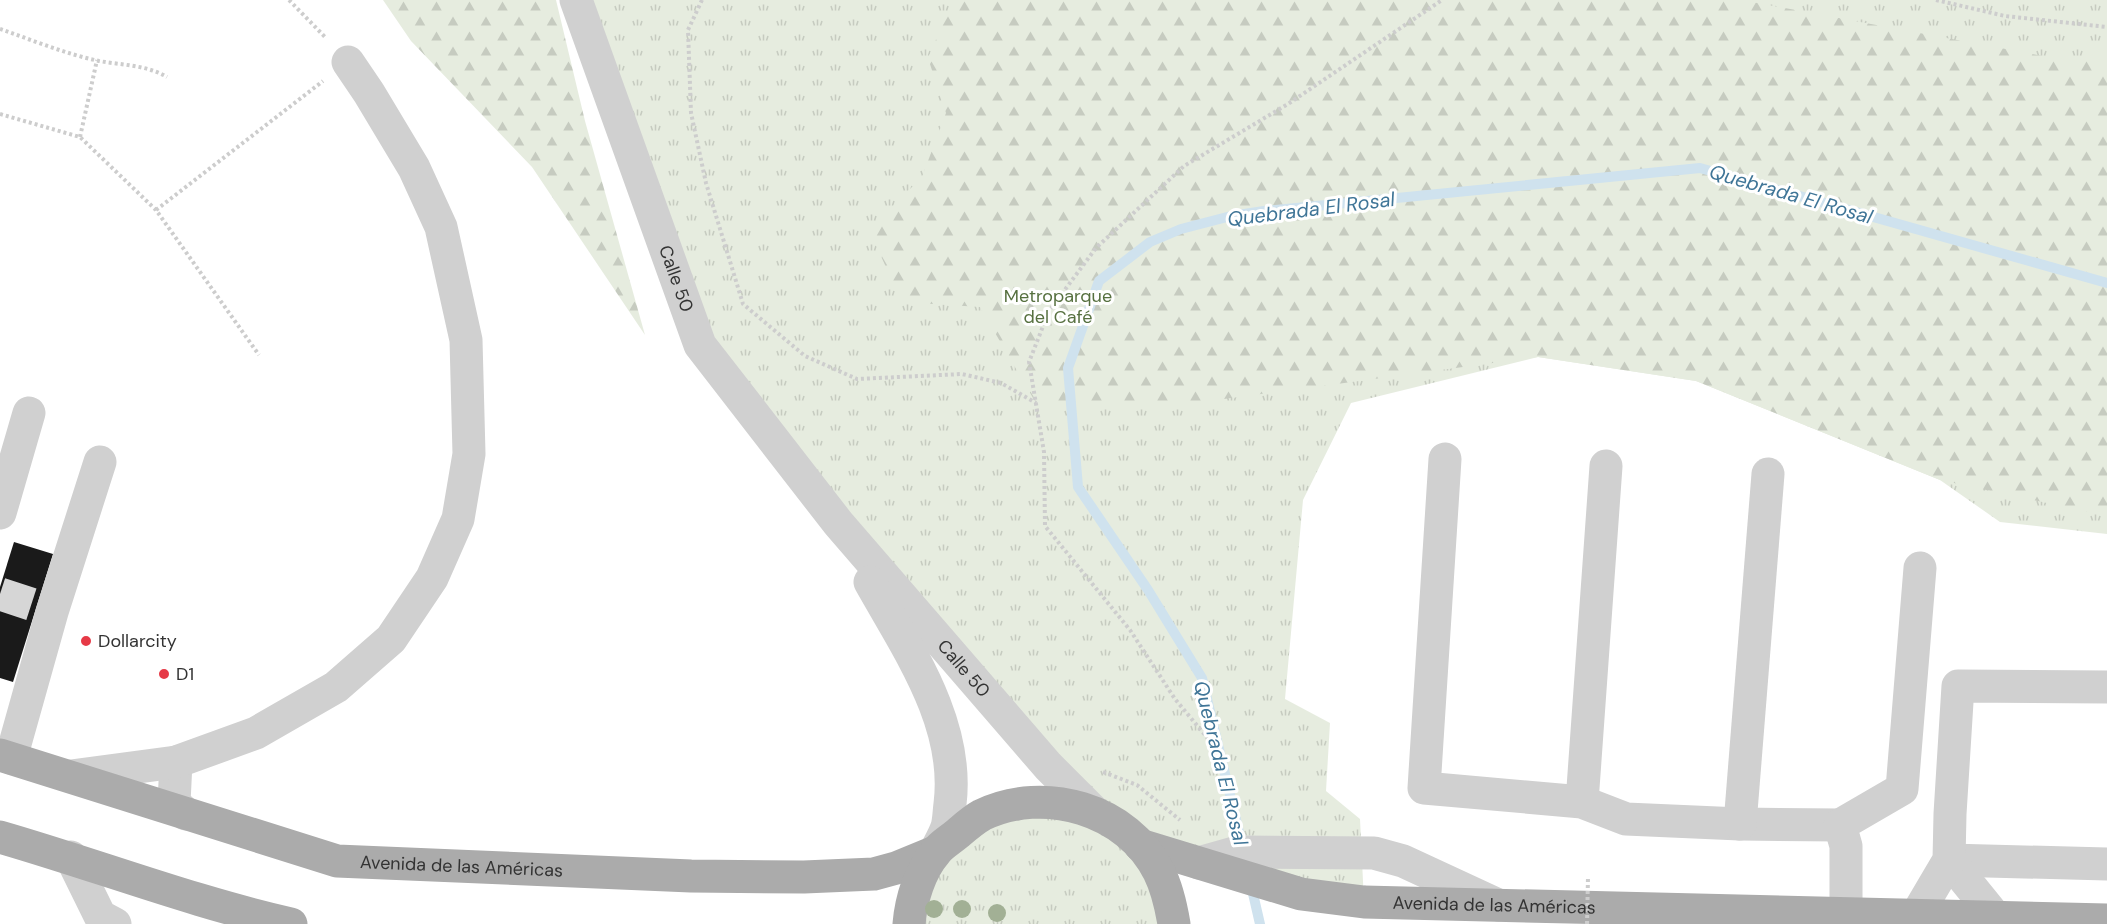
<svg xmlns="http://www.w3.org/2000/svg" width="2107" height="924" viewBox="0 0 2107 924" font-family="'DM Sans',sans-serif">
	<defs>
		<pattern id="grass-tufts" width="24" height="20" patternUnits="userSpaceOnUse" patternTransform="scale(1.5)"><rect width="24" height="20" fill="#e6ecdf"/><path d="M3 7l-1-3M5 7V3M7 7l1-3M15 17l-1-3M17 17v-4M19 17l1-3" fill="none" stroke="#c6cbc0"/></pattern>
		<pattern id="forest-firs" width="22" height="20" patternUnits="userSpaceOnUse" patternTransform="scale(1.5)"><rect width="22" height="20" fill="#e6ecdf"/><path d="M5 1l3.5 6h-7zM16 11l3.5 6h-7z" fill="#c6cbc0"/></pattern>
	</defs>
	<rect width="100%" height="100%" fill="#fff"/>
	<path fill="url(#grass-tufts)" d="M576,0H2107V534L2000,522L1940,480L1696,381L1538,357L1351,403L1303,500L1285,699L1330,723L1326,791L1360,819L1364,902L1141,845L1174,924H909L962,830L1065,804L700,345Z"/>
	<path fill="url(#forest-firs)" d="M383,0H556L585,121L645,335L532,167L411,41Z
		M953,0H1741L2054,58L2107,56V516L1940,480L1696,381L1538,357L1172,406L1036,403L980,307L902,302L869,230L922,177L946,113L928,58Z"/>
	<g fill="none" stroke-linecap="round" stroke-linejoin="round">
		<path stroke="#cfe2ee" stroke-width="10" d="M1243,849L1202,678L1148,590L1078,487L1068,368L1099,281L1150,242L1181,229L1231,216L1264,211L1700,168L2107,283
			M1251,885L1260,924"/>
	</g>
	<path fill="#1a1a1a" d="M14,542L53,554L13,682L0,678V587Z"/>
	<g fill="none" stroke-linecap="round" stroke-linejoin="round">
		<path stroke="#d6d6d6" stroke-width="33" stroke-dasharray="33 16" stroke-linecap="butt" d="M0,594L37,606"/>
		<path stroke="#cdcdcd" stroke-width="4" stroke-dasharray="3 3" stroke-linecap="butt" d="M289,0L326,38
			M702,0L688,30L691,113L706,183L743,304L805,356L857,379L962,374L1001,383L1036,403
			M1936,0L2005,16L2107,27
			M0,29C32,40 66,54 99,61C121,65 147,65 167,77
			M0,114L80,137L156,210L259,355
			M80,137L97,60
			M156,210L323,81
			M1220,753L1175,699L1130,630L1045,526L1044,452L1029,362L1049,311L1096,248L1184,166L1288,104L1442,0
			M1103,772L1137,785L1180,820"/>
		<g stroke="#d0d0d0" stroke-width="33">
			<path id="s1" d="M576,0L700,345L838,523L1048,766L1094,812"/>
			<path d="M1445,459L1424,788L1582,802L1626,819L1740,824L1840,825"/>
			<path d="M0,513L29,413"/>
			<path d="M870,582C908,650 960,723 950,804C949,811 949,820 947,827C944,836 939,844 935,852"/>
			<path d="M11,758L52,612L100,462"/>
			<path d="M176,762L174,803L186,814"/>
			<path d="M71,776L176,762L256,733L336,687L391,639L432,578L458,519L469,454L466,340L441,227L414,168L369,93L348,62"/>
			<path d="M1582,802L1606,466"/>
			<path d="M1740,824L1768,474"/>
			<path d="M71,857L100,916L115,924"/>
			<path d="M1949,860L2107,864"/>
			<path d="M1949,860L1996,918"/>
			<path d="M1199,863L1238,852L1374,853L1403,861L1498,905"/>
			<path d="M1846,914V846L1840,825L1902,789L1920,568"/>
			<path d="M1916,916L1949,860L1950,814L1958,686L2107,687"/>
		</g>
		<g stroke="#ababab" stroke-width="33">
			<path id="s2" d="M0,755L337,861L691,876L804,877L874,874L896,868L935,852"/>
			<path d="M0,837C97,865 193,902 291,924"/>
			<path id="s3" d="M1140,845L1301,894L1364,902L2107,920"/>
			<path d="M909,924C911,900 920,870 936,852C941,845 950,840 957,834C964,828 973,820 982,815C1044,785 1128,809 1159,872C1167,888 1171,906 1174,924"/>
		</g>
		<path stroke="#cdcdcd" stroke-width="4" stroke-dasharray="3 3" stroke-linecap="butt" d="M1587,924L1588,877"/>
	</g>
	<g fill="#a2b095">
		<circle cx="934" cy="909" r="9"/>
		<circle cx="962" cy="909" r="9"/>
		<circle cx="997" cy="913" r="9"/>
	</g>
	<g fill="#e63946" stroke="#fff" stroke-width="2">
		<circle cx="86" cy="641" r="6"/>
		<circle cx="164" cy="674" r="6"/>
	</g>
	<g text-anchor="middle" dominant-baseline="central" stroke-width="6" stroke-linejoin="round" paint-order="stroke">
		<g font-size="18" fill="#333" stroke="#fff">
			<text stroke="none"><textPath href="#s1" startOffset="296">Calle 50</textPath></text>
			<text stroke="none"><textPath href="#s1" startOffset="784">Calle 50</textPath></text>
			<text stroke="none"><textPath href="#s2" startOffset="478">Avenida de las Américas</textPath></text>
			<text stroke="none"><textPath href="#s3" startOffset="362">Avenida de las Américas</textPath></text>
		</g>
		<g font-size="18" fill="#56703f" stroke="#fff">
			<text x="1058" y="296">Metroparque<tspan x="1058" dy="21">del Café</tspan></text>
		</g>
		<g font-size="18" fill="#333" stroke="#fff" text-anchor="start">
			<text x="98" y="641">Dollarcity</text>
			<text x="176" y="674">D1</text>
		</g>
		<g font-size="20" font-style="italic" fill="#3f7597" stroke="#fff">
			<text transform="translate(1791 194) rotate(16)">Quebrada El Rosal</text>
			<text transform="translate(1311 209) rotate(-7)">Quebrada El Rosal</text>
			<text transform="translate(1221 763) rotate(76)">Quebrada El Rosal</text>
		</g>
	</g>
</svg>
